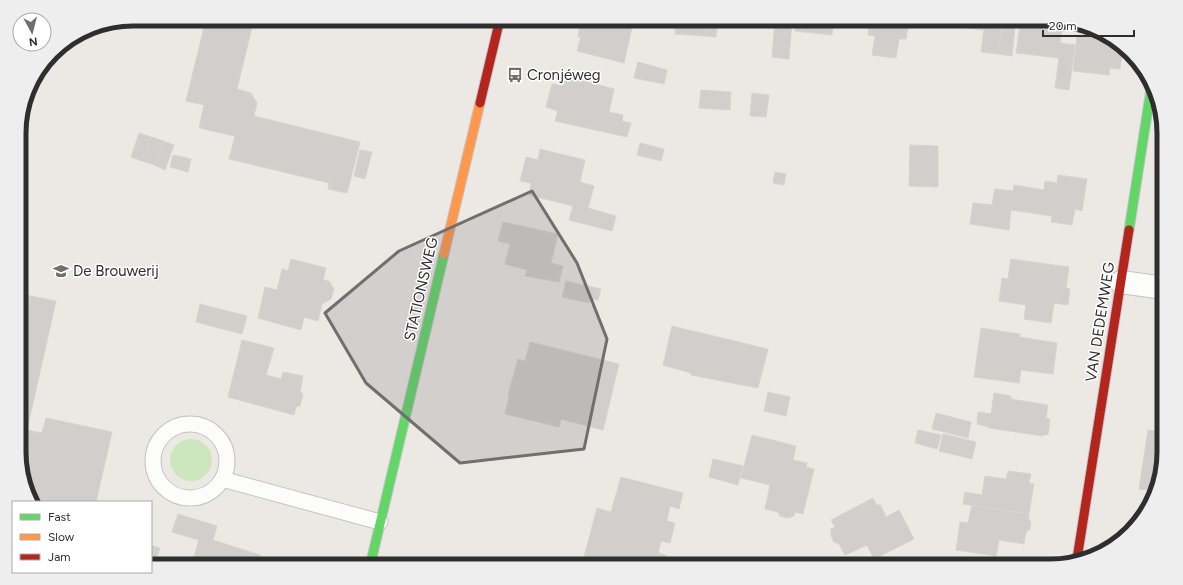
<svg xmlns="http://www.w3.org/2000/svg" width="1183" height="585" viewBox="0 0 1183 585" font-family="Figtree,sans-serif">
	<rect width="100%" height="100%" fill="#ece8e4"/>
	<path fill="#cee6be" d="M170 460a21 21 0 1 1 42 0a21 21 0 1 1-42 0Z"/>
	<path fill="#d1cecb" stroke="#d7d4d0" d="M206,19H254L237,89L251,93L257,103L254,116L360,142L347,193L328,189L329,183L229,159L235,136L199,128L204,105L186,101Z
		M676,19L706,21L704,36L675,34Z
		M796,19H834L832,35L795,31Z
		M869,19H909L906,39H899L896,58L872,55L875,36L868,35Z
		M944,19H985V23L1002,25L998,54L981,52L984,30L943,25Z
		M1021,19H1050L1063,22L1060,43L1075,45L1069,90L1055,88L1059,58L1016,53Z
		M585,20L606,25L607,21L632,27L624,63L577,51L581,37H578L580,26L584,27Z
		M775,20L792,21L789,59L772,57Z
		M706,21H717L716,37L704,36Z
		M1002,25L1015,27L1012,56L998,54Z
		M1092,29L1100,31L1123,49L1120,69L1110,68L1109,75L1073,71L1077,35L1091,36Z
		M638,62L667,70L664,84L634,78Z
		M566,76L614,89L609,112L623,115L622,121L631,123L627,137L555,121L558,111L546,107L552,84L564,86Z
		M701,90L731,92L730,110L699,108Z
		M752,93L769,95L766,117L750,116Z
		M139,133L151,137L142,161L131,157Z
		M151,137L163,141L154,165L142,161Z
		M163,141L174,145L165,170L154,165Z
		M640,143L664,149L661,161L637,155Z
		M910,145L938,146V187L909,186Z
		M540,149L585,160L580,182L594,186L588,208L616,216L612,231L569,220L573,206L529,195L531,183L520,181L526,157L538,160Z
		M360,150L372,152L365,179L354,176Z
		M173,155L191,159L188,172L170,167Z
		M775,172L786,174L784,185L773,183Z
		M1058,175L1087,179L1082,211L1075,209L1072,225L1051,222L1052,216L1011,210L1009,230L970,224L973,203L992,205L995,189L1013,191L1014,185L1044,190L1045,181L1057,183Z
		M503,222L558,234L551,263L563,266L559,282L525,276L527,270L505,264L510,244L498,241Z
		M291,259L326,268L323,280L329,281L334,289L331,299L322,304L318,321L304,317L301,330L258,318L265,287L277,290L282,269L288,271Z
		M1011,259L1069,267L1066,288L1070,289L1068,305L1054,303L1051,323L1024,319L1026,305L999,301L1002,278L1008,279Z
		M566,281L601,289L598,300L590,299L589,303L562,297Z
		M20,294L56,301L27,430L42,433L46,418L112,432L96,502H41L34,500L20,467Z
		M200,304L247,316L242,334L196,322Z
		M672,326L768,349L758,388L691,375V373L663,365Z
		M981,328L1020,334V337L1057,343L1053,374L1021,370L1019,383L974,377Z
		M242,340L274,348L266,375L281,379L283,372L303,376L300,392L303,394L300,406L296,407L294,415L228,397Z
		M530,342L619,364L603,430L561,419L559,427L505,414L509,396L508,395L518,359L525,361Z
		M768,392L790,397L786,416L764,411Z
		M994,393L1011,396V399L1048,405L1046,418L1050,419L1048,435L1044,434L1043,436L989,428V427L977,424L978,412L991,414Z
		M1157,403L1164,404V417L1155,416Z
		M936,413L971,422L968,438L932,429Z
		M918,430L941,435L937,449L915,443Z
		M1148,430L1164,433V453L1155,491L1139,489Z
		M943,434L976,442L972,459L939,451Z
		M752,435L796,446L793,460L807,463L806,467L814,469L803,514L795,512L794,516L787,518L780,516L778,512L765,509L770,485L741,478Z
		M713,459L743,466L738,485L709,477Z
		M1008,471L1031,474L1029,483L1034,484L1029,514L963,504L965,492L982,495L985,476L1006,479Z
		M621,477L683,493L679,509L670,506L667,521L675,523L670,543L661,541L658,553L666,555L670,561L669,566H616L584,557L597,508L611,512Z
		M873,498L877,506L880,504L886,517L899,510L914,539L874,559L867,545L845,555L839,544L834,542L831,536V529L835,527L831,520Z
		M972,505L1029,514L1028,518L1031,522L1030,529L1026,532L1024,544L999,540L996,556L956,550L960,522L968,523Z
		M178,514L217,526L213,540L260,555L258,566H191L199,540L172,532Z
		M151,545L160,548L154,566H151Z
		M954,561L983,566H953Z"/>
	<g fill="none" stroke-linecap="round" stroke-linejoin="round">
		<defs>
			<path id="lane" d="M153 461a37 37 0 1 1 74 0a37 37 0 1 1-74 0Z
				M222,479L380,522"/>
			<path id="street" d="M1121,282L1164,288"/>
			<path id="fast" d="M1129,230L1151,89
				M370,566L444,254"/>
			<path id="slow" d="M444,254L480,103"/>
			<path id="jam" d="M480,103L500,19
				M1077,559L1129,230
				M756,566L773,563L789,566"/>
		</defs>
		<use href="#lane" stroke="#c5c4c5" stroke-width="17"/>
		<use href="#street" stroke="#c5c4c5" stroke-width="24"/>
		<use href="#fast" stroke="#c5c4c5" stroke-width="11"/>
		<use href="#slow" stroke="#c5c4c5" stroke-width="11"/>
		<use href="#jam" stroke="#c5c4c5" stroke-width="11"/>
		<use href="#lane" stroke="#fcfcfb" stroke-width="15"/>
		<use href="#street" stroke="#fcfcfb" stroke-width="22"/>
		<use href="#fast" stroke="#63d668" stroke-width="9"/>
		<use href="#slow" stroke="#ff974d" stroke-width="9"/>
		<use href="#jam" stroke="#b3261e" stroke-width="9"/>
	</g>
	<path fill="#706f6e" fill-opacity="0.2" stroke="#706f6e" stroke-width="3" stroke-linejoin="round" d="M532,191L577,263L607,339L584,449L460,463L366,383L325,313L399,251Z"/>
	<defs>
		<symbol id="bus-bare" viewBox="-9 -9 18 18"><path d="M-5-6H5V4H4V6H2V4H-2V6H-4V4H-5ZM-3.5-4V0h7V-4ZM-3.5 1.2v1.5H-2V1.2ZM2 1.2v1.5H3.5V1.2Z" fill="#706f6e" stroke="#fff" stroke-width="2.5" paint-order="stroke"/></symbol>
		<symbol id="school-bare" viewBox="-9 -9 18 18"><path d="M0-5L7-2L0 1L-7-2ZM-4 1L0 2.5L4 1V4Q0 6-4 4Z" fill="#706f6e" stroke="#fff" stroke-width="2.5" paint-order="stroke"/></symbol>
	</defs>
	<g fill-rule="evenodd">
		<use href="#bus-bare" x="504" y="64" width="22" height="22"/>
		<use href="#school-bare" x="50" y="260" width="22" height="22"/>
	</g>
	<g text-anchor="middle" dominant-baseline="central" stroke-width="3" stroke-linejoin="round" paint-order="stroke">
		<g font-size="15" fill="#2e2e2e" stroke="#fff" text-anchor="start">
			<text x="527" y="75">Cronjéweg</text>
			<text x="73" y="271">De Brouwerij</text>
		</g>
		<g font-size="15" fill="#2e2e2e" stroke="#fff">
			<text transform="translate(421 289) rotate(-77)">STATIONSWEG</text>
			<text transform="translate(1100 322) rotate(-81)">VAN DEDEMWEG</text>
		</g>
	</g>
	<path d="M0 0H1183V585H0ZM133 26H1050A107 107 0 0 1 1157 133V452A107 107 0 0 1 1050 559H133A107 107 0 0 1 26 452V133A107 107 0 0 1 133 26Z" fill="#eee" fill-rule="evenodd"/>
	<path fill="none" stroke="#2e2e2e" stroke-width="5" d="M133 26H1050A107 107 0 0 1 1157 133V452A107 107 0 0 1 1050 559H133A107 107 0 0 1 26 452V133A107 107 0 0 1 133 26Z"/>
	<rect x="12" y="501" width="140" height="72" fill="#ffffff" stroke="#ababab"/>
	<rect x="20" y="514" width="20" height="6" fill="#63d668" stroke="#ababab"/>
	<text x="48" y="521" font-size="12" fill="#2e2e2e">Fast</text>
	<rect x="20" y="534" width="20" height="6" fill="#ff974d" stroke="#ababab"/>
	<text x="48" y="541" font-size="12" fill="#2e2e2e">Slow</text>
	<rect x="20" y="554" width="20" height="6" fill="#b3261e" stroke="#ababab"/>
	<text x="48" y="561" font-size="12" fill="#2e2e2e">Jam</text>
	<g transform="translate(32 32) rotate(173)"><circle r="19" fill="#ffffff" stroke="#ababab"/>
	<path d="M0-3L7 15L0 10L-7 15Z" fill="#706f6e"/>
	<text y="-6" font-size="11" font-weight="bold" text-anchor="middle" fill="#2e2e2e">N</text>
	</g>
	<path d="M1043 30v6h91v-6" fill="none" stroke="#2e2e2e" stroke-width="2"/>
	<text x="1049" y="30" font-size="12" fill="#2e2e2e" stroke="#ffffff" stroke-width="3" paint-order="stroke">20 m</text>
</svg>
